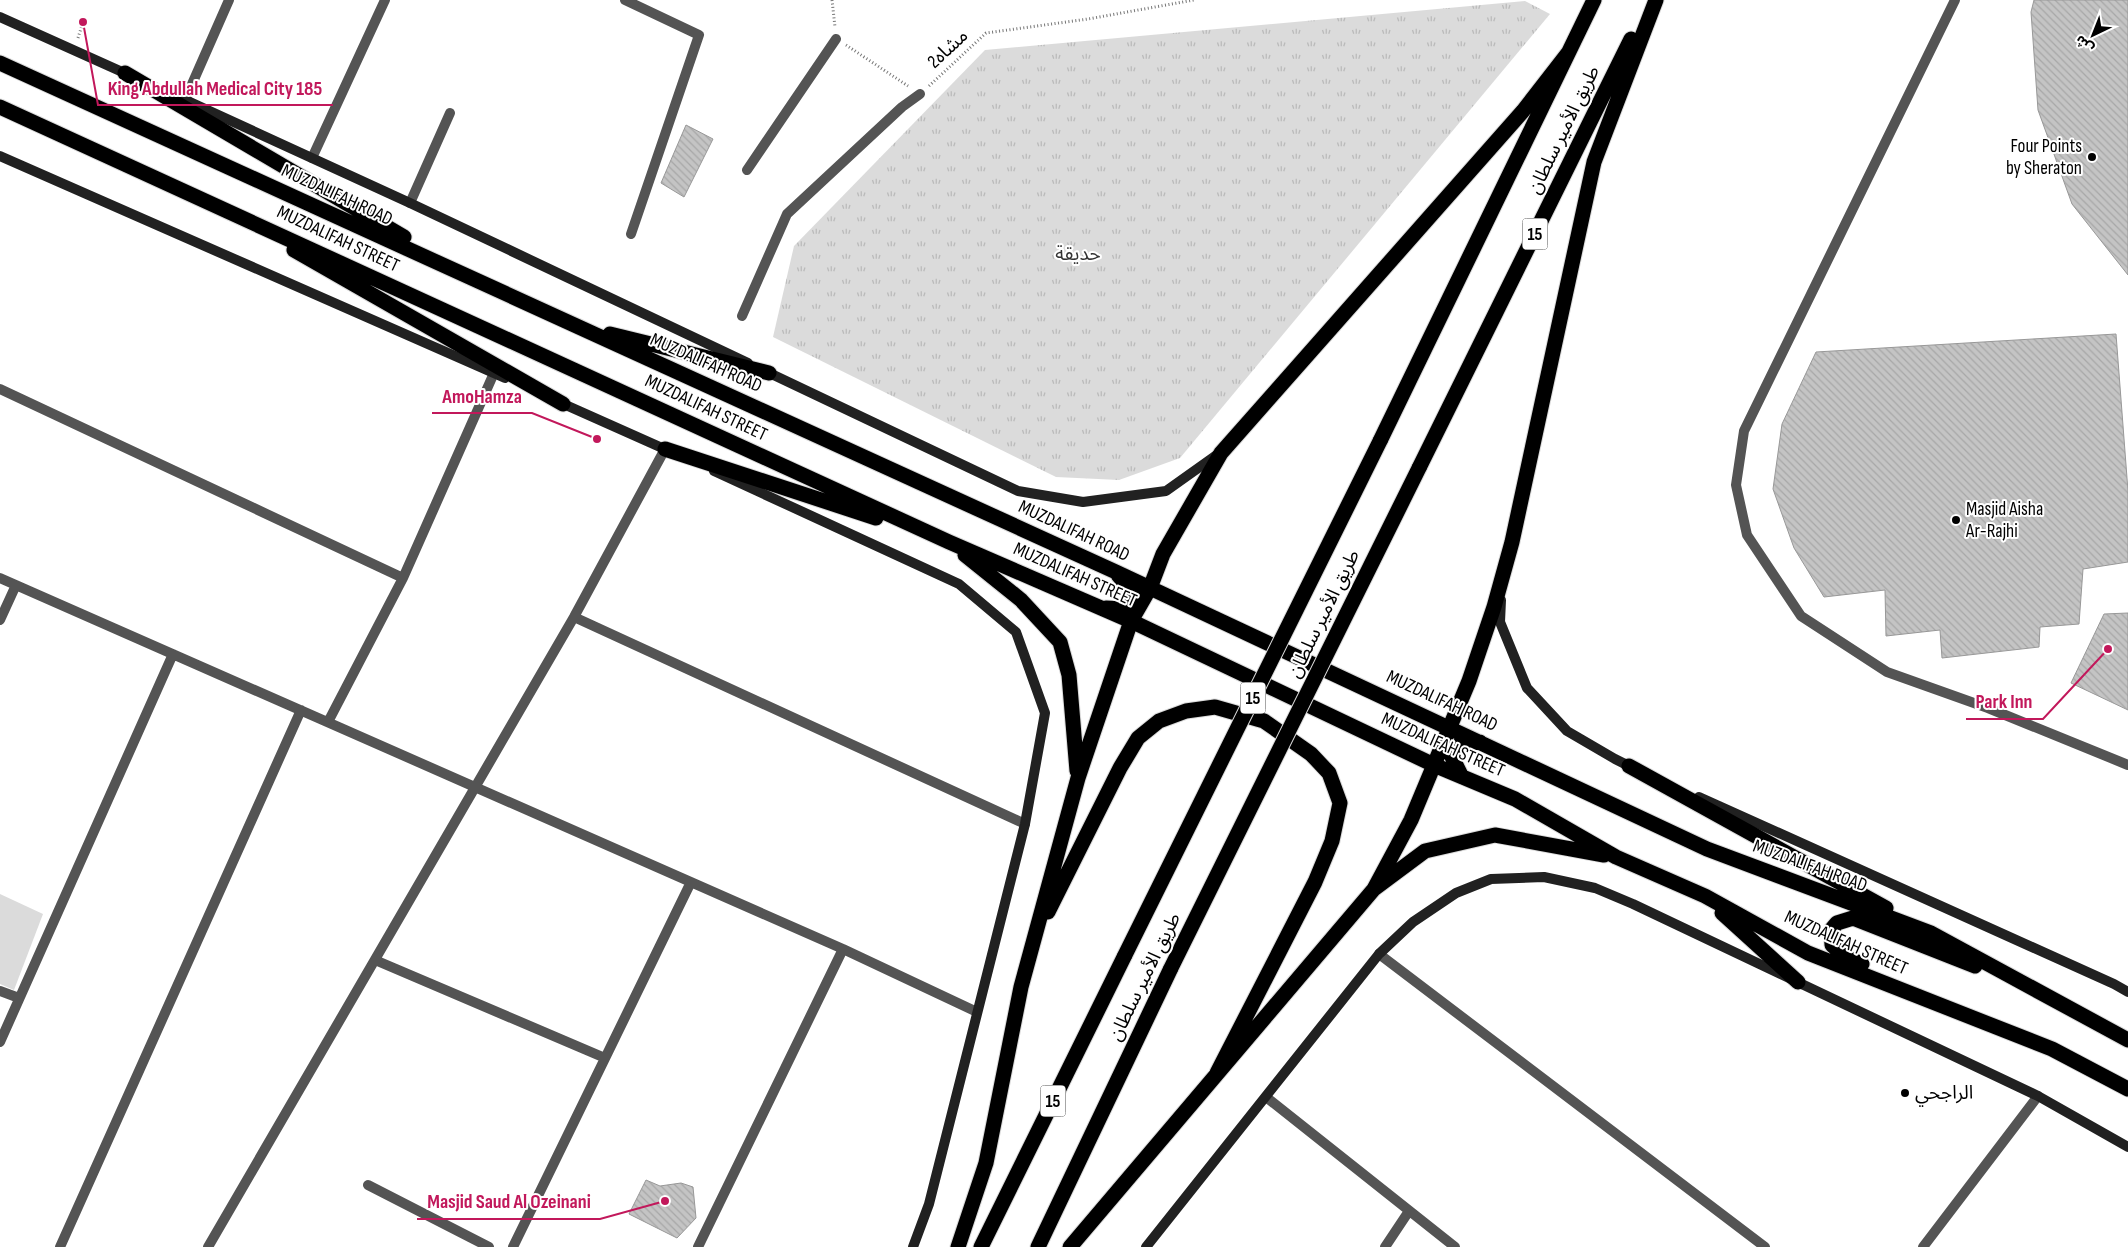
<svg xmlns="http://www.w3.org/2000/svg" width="2128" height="1247" viewBox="0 0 2128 1247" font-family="'Sofia Sans Condensed','Noto Sans Arabic',sans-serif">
	<defs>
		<pattern id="park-tufts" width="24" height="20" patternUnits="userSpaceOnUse" patternTransform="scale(1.25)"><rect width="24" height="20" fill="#dbdbdb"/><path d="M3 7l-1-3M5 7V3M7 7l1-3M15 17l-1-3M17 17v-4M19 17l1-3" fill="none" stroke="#bababa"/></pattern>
		<pattern id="building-back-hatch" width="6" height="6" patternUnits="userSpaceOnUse" patternTransform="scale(1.25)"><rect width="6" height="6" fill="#c4c4c4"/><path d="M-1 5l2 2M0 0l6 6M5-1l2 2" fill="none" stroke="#a7a7a7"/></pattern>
	</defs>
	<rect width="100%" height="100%" fill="#fff"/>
	<path fill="url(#park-tufts)" d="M1525,1L1550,14L1180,458L1119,480L1056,477L773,337L794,246L985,50Z"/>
	<path fill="#dbdbdb" d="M0,894L43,914L14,990L0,984Z"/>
	<path fill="url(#building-back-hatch)" stroke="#989898" d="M2034,0H2128V275L2072,204L2038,110L2031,12Z
		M686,125L713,139L684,197L661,183Z
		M2116,334L2128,491V562L2083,569L2079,624L2040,627L2039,647L1942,658L1940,630L1886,636L1885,590L1824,597L1794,548L1773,489L1782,424L1816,352Z
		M2128,613V710L2071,683L2104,614Z
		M646,1180L660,1186L681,1183L693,1187L696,1218L677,1238L629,1214Z"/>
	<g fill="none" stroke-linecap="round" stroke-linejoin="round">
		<defs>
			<path id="highway" d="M0,63L1116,572L1707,849L1931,933L2128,1040
				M125,73L404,237
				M0,107L949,542L1131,621L1434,765L1515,799L1616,857L1705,896L1808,953L2052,1049L2128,1089
				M294,250L563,404
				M610,334L769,373
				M1380,441L1594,0
				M665,449L876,518
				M1419,468L1631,39
				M965,555L1021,600L1060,642L1069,675L1077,771
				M1106,608L1125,609L1133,593L1118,575
				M1629,766L1886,908
				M1462,777L1452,757L1460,744L1480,742
				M1374,889L1411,820L1469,681L1494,607L1512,542L1594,162L1656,0
				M1048,912L1120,768L1138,738L1159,721L1186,711L1215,707L1264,721L1311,754L1329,773L1340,803L1332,841L1315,882L1217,1073
				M1722,913L1798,982
				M1862,964L1845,957L1832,945L1831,930L1837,923L1853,918L1975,966
				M958,1247L986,1163L1021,987L1078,778L1131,621L1150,588L1163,554L1221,453L1523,111L1568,53
				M981,1247L1125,955
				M1038,1247L1171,968
				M1070,1247L1374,889L1425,851L1495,835L1604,855"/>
		</defs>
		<use href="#highway" stroke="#dbdbdb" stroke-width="17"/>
		<path stroke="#767676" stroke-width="3" stroke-dasharray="1 2.5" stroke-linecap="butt" d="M832,0L835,27
			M78,38L83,22
			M846,45L908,86
			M929,86L986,33L1088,19L1194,0"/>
		<path stroke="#545454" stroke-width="10" d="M625,0L699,35L631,234
			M1955,0L1744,431L1736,485L1747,535L1801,616L1887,672L1988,708L2128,765
			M185,100L229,0
			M312,158L385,0
			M747,170L836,39
			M410,203L450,113
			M742,316L787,214L902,107L920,94
			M0,389L403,578
			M0,578L843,949L977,1012
			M574,617L1025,824
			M0,620L16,585
			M328,722L403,578L494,373
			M1379,954L1765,1247
			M375,960L605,1058
			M0,991L19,998
			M0,1042L173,654
			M1266,1097L1455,1247
			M368,1185L489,1247
			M60,1247L301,710
			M208,1247L574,617L665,449
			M513,1247L691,882
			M698,1247L843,949
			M1385,1247L1409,1211
			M1923,1247L2038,1096"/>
		<path stroke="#212121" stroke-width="10" d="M0,17L129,75
			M179,97L410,203L748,363
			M0,156L505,378
			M763,370L1018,491L1083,502L1166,491L1218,454
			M559,402L669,451
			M714,471L959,584L1016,632L1045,713L1025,824L929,1204L913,1247
			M1501,600L1500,622L1527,688L1567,731L1615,759L1633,768
			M1699,797L2114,984L2128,992
			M1146,1247L1379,954L1413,922L1456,893L1491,879L1544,877L1595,888L1633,904L2038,1096L2128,1147"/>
		<use href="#highway" stroke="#000" stroke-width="15"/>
		<defs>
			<path id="highway-bridge" d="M1125,955L1380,441
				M1171,968L1419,468"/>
		</defs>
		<use href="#highway-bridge" stroke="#dbdbdb" stroke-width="17" stroke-linecap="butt"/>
		<use href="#highway-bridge" stroke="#000" stroke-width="15"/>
	</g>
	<g fill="#000" stroke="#fff" stroke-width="2">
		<circle cx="2092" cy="157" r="5"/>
		<circle cx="1956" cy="520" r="5"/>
		<circle cx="1905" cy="1093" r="5"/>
	</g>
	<g text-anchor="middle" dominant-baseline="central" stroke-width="4" stroke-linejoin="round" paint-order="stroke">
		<g fill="#fff" stroke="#4c4c4c" stroke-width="1">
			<rect x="1522.5" y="218.5" width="25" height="31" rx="4"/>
			<rect x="1240.5" y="682.5" width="25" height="31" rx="4"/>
			<rect x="1040.5" y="1085.5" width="25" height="31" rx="4"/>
		</g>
		<g font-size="18" font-weight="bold" fill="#000">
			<text x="1535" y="234">15</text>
			<text x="1253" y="698">15</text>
			<text x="1053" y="1101">15</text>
		</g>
		<g font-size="19" fill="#000" stroke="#fff">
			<text transform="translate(948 49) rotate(-43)">مشاه2</text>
			<text transform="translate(1564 130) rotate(-64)">طريق الأمير سلطان</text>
			<text transform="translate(337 195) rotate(25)">MUZDALIFAH ROAD</text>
			<text transform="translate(338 239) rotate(25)">MUZDALIFAH STREET</text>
			<text transform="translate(706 363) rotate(24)">MUZDALIFAH ROAD</text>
			<text transform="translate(706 408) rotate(25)">MUZDALIFAH STREET</text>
			<text transform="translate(1074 531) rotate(25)">MUZDALIFAH ROAD</text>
			<text transform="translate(1075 575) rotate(24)">MUZDALIFAH STREET</text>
			<text transform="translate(1324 614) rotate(-64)">طريق الأمير سلطان</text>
			<text transform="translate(1442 701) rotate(25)">MUZDALIFAH ROAD</text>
			<text transform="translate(1443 745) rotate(24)">MUZDALIFAH STREET</text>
			<text transform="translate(1810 866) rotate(20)">MUZDALIFAH ROAD</text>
			<text transform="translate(1846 943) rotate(24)">MUZDALIFAH STREET</text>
			<text transform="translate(1145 977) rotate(-64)">طريق الأمير سلطان</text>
		</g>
		<g font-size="19" fill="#000" stroke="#fff" text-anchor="start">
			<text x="2082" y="146" text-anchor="end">Four Points<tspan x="2082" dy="22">by Sheraton</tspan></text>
			<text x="1966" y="509">Masjid Aisha<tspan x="1966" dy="22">Ar-Rajhi</tspan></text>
			<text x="1915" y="1093">الراجحي</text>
		</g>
		<g font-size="19" fill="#323232" stroke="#fff">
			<text x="1078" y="254">حديقة</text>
		</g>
	</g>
	<path fill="none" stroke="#c2185b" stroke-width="2" d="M83 22L98 105H333M597 439L532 413H432M2108 649L2043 719H1966M665 1201L600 1219H417"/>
	<g fill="#c2185b" stroke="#fff" stroke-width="2">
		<circle cx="83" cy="22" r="5"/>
		<circle cx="597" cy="439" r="5"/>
		<circle cx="2108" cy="649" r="5"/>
		<circle cx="665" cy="1201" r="5"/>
	</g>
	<g font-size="20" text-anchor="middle" font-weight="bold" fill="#c2185b" stroke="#fff" stroke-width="4" stroke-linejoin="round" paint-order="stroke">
		<text x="215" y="95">King Abdullah Medical City 185</text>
		<text x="482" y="403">AmoHamza</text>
		<text x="2004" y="708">Park Inn</text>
		<text x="509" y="1208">Masjid Saud Al Ozeinani</text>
	</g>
	<g transform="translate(2093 35) rotate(223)" stroke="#ffffff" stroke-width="4" paint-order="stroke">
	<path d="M0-4L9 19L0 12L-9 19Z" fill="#000000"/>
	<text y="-8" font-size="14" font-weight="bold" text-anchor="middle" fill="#000000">ش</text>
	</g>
</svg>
